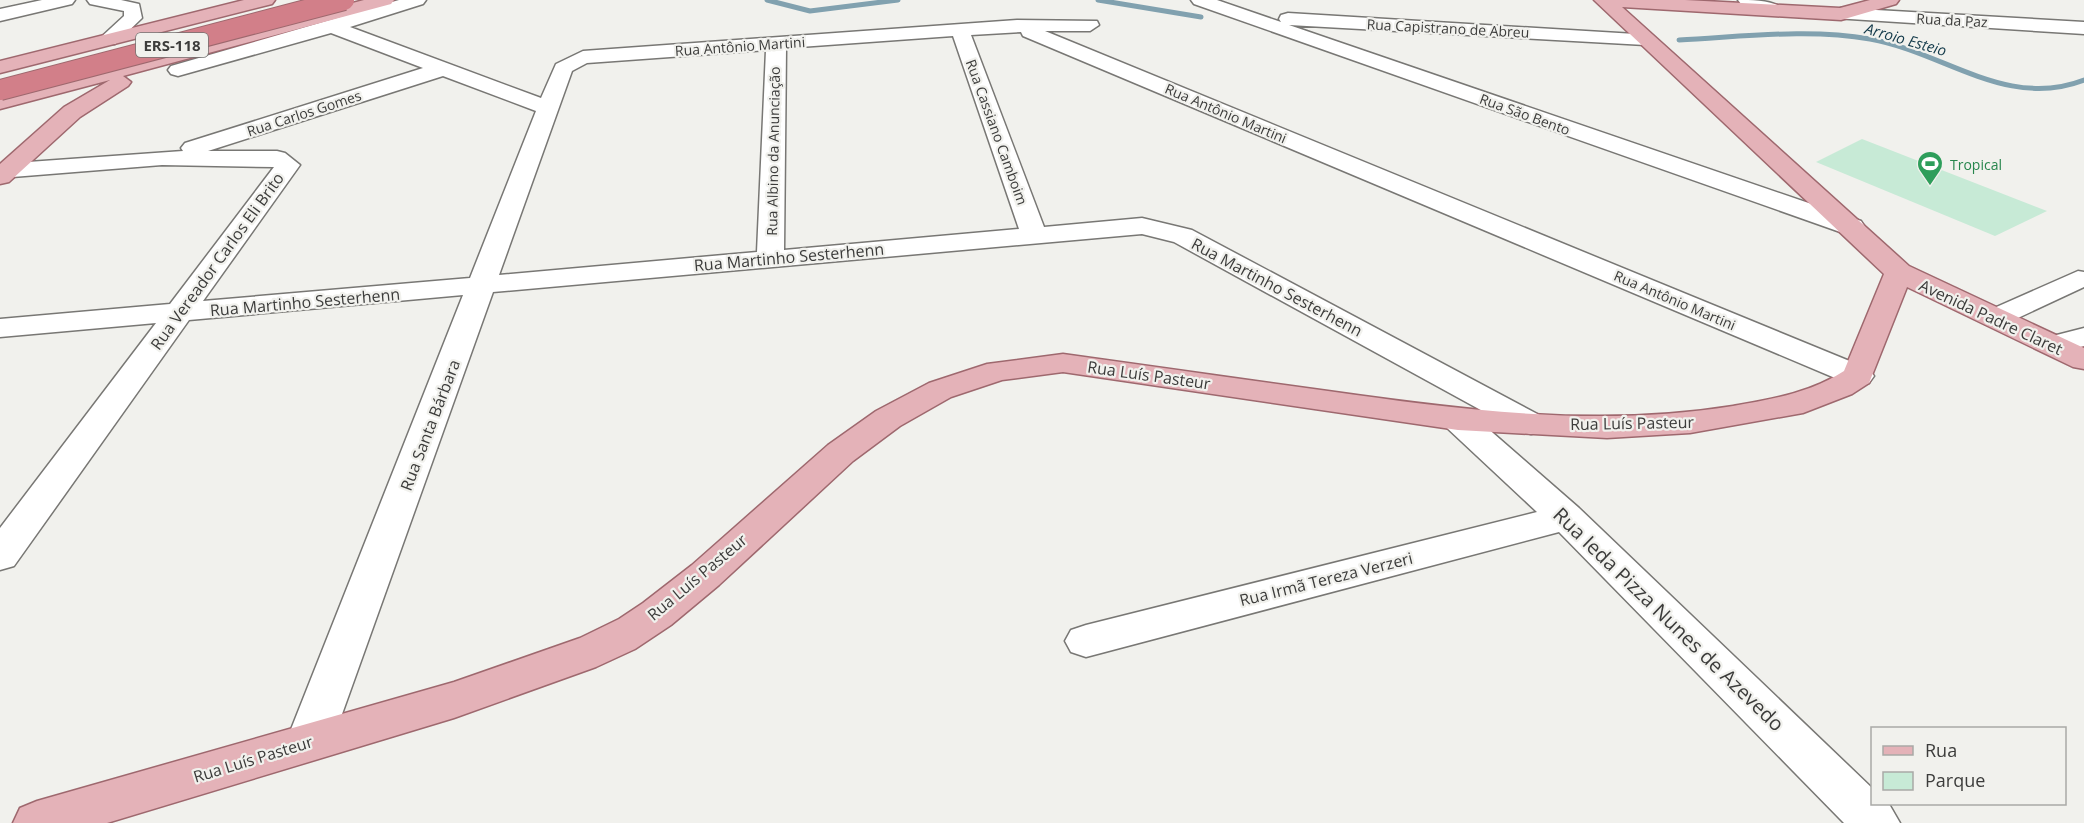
<svg xmlns="http://www.w3.org/2000/svg" width="2084" height="823" viewBox="0 0 2084 823" font-family="'Open Sans',sans-serif">
	<rect width="100%" height="100%" fill="#f1f1ed"/>
	<path fill="#c7ead6" d="M1862,139L2047,211L1995,236L1816,162Z"/>
	<g fill="none" stroke-linecap="round" stroke-linejoin="round">
		<path stroke="#81a1af" stroke-width="5" d="M767,0L810,11L898,0
			M1098,0L1201,17
			M1679,40C1742,37 1808,28 1870,39C1944,52 2007,110 2084,80"/>
		<defs>
			<path id="minor" d="M42,0H75L72,4L0,21V9Z
				M87,0H121L139,4L142,18L115,44H101L98,40L124,16V11L90,4Z
				M399,0H426L423,4L350,27L541,98L556,64L583,51L1017,20L1097,21L1099,25L1090,31H1045L1869,369L1874,376L1869,383L1858,386L1847,383L1023,36L1021,32L971,35L1044,227L1142,218L1192,230L1543,417L1548,424L1543,431L1531,434L1519,431L1174,242L1142,234L493,292L332,742L325,755L309,761L293,755L286,742L463,295L189,320L14,566L0,570V528L156,323L0,337V319L170,304L274,167L162,165L0,178V164L183,151L181,148L185,143L423,68L331,33L178,76L171,74L168,70L171,66ZM953,36L1019,229L784,250L786,48ZM766,50L757,252L499,275L572,71L587,63ZM443,76L536,111L470,278L203,301L300,165L285,153L277,151H208Z
				M1191,0H1217L1281,22L1279,19L1281,15L1288,13L1652,35L1655,39L1652,43L1645,45L1289,25L1861,221L1865,227L1861,233L1852,235L1843,233L1194,4Z
				M1738,0C1752,0 1775,0 1785,10L1776,15L1741,4Z
				M1841,8L2084,22V34L1834,18L1832,14L1834,10Z
				M2078,271L2084,272V287L2005,324L1995,327L1985,324L1980,318L1985,312Z
				M2084,328V346L2052,354L2041,351L2037,345L2041,339Z
				M1458,410L1470,413L1579,508L1872,788V804H1889L1900,823H1844L1559,532L1086,657L1071,652L1065,641L1071,630L1086,625L1537,512L1446,427L1441,420L1446,413Z"/>
			<path id="major" d="M244,0H275L272,4L0,73V61Z
				M364,0H394L391,4L123,76L131,82L128,86L80,117L9,182L0,184V164L64,107L110,80L0,109V96Z
				M1594,0H1685L1840,8L1870,0H1899L1896,4L1841,20L1622,7L1909,266L2084,348V369L2073,367L1907,287L1869,383L1852,394L1803,413L1690,433L1607,438L1458,430L1063,372L1002,380L951,397L900,426L853,461L719,585L671,625L635,649L596,667L454,718L107,823H13L20,808L37,801L454,682L580,638L619,619L643,603L692,565L828,445L876,411L929,383L987,364L1063,354C1151,366 1239,379 1328,391C1462,410 1598,428 1733,406C1772,399 1810,393 1844,371L1884,274Z"/>
		</defs>
		<use href="#minor" stroke="#787774" stroke-width="3"/>
		<use href="#major" stroke="#9e686e" stroke-width="3"/>
		<use href="#minor" fill="#fff" fill-rule="evenodd"/>
		<use href="#major" fill="#e4b2b8" fill-rule="evenodd"/>
		<defs>
			<path id="highway-bridge" d="M0,90L344,0"/>
		</defs>
		<use href="#highway-bridge" stroke="#9e686e" stroke-width="22" stroke-linecap="butt"/>
		<use href="#highway-bridge" stroke="#d27f89" stroke-width="20"/>
	</g>
	<defs>
		<symbol id="stadium-pin" viewBox="-11 -11 22 30"><path d="M0 17L-7.5 6A9.5 9.5 0 1 1 7.5 6Z" fill="#2e9e5b" stroke="#f1f1ed"/><path d="M0-5a6.5 5 0 1 0 0 10a6.5 5 0 1 0 0-10ZM-3.5-1.8h7v3.6h-7Z" fill="#fff"/></symbol>
	</defs>
	<g fill-rule="evenodd">
		<use href="#stadium-pin" x="1915" y="149" width="30" height="40"/>
	</g>
	<g text-anchor="middle" dominant-baseline="central" stroke-width="4.5" stroke-linejoin="round" paint-order="stroke">
		<g font-size="14" fill="#3c3c3b" stroke="#f1f1ed">
			<text transform="translate(1952 20) rotate(3)">Rua da Paz</text>
			<text transform="translate(1448 28) rotate(3)">Rua Capistrano de Abreu</text>
			<text transform="translate(740 46) rotate(-4)">Rua Antônio Martini</text>
			<text transform="translate(304 113) rotate(-18)">Rua Carlos Gomes</text>
			<text transform="translate(1226 113) rotate(23)">Rua Antônio Martini</text>
			<text transform="translate(1525 114) rotate(20)">Rua São Bento</text>
			<text transform="translate(997 132) rotate(70)">Rua Cassiano Camboim</text>
			<text transform="translate(773 151) rotate(-89)">Rua Albino da Anunciação</text>
			<text transform="translate(1675 300) rotate(23)">Rua Antônio Martini</text>
		</g>
		<g font-size="14" fill="#27864d" stroke="#f1f1ed" text-anchor="start">
			<text x="1950" y="164">Tropical</text>
		</g>
		<g font-size="15" font-style="italic" fill="#133a4a" stroke="#f1f1ed">
			<text transform="translate(1906 39) rotate(16)">Arroio Esteio</text>
		</g>
		<rect fill="#f1f1ed" stroke="#727270" stroke-width="1.5" x="136" y="33" width="72" height="24" rx="4.5"/>
		<g font-size="15" font-weight="bold" fill="#3c3c3b">
			<text x="172" y="45">ERS-118</text>
		</g>
		<g font-size="16" fill="#3c3c3b" stroke="#f1f1ed">
			<text transform="translate(789 257) rotate(-5)">Rua Martinho Sesterhenn</text>
			<text transform="translate(217 261) rotate(-54)">Rua Vereador Carlos Eli Brito</text>
			<text transform="translate(1277 287) rotate(28)">Rua Martinho Sesterhenn</text>
			<text transform="translate(305 302) rotate(-5)">Rua Martinho Sesterhenn</text>
			<text transform="translate(1991 317) rotate(25)">Avenida Padre Claret</text>
			<text transform="translate(1149 375) rotate(8)">Rua Luís Pasteur</text>
			<text transform="translate(1632 423) rotate(-1)">Rua Luís Pasteur</text>
			<text transform="translate(430 425) rotate(-69)">Rua Santa Bárbara</text>
			<text transform="translate(697 577) rotate(-40)">Rua Luís Pasteur</text>
			<text transform="translate(1326 579) rotate(-14)">Rua Irmã Tereza Verzeri</text>
			<text transform="translate(253 759) rotate(-17)">Rua Luís Pasteur</text>
		</g>
		<g font-size="20" fill="#3c3c3b" stroke="#f1f1ed">
			<text transform="translate(1669 619) rotate(44)">Rua Ieda Pizza Nunes de Azevedo</text>
		</g>
	</g>
	<rect x="1871" y="727" width="195" height="78" fill="#f1f1ed" stroke="#a9a9a6" stroke-width="1.5"/>
	<rect x="1883" y="746" width="30" height="9" fill="#e4b2b8" stroke="#a9a9a6" stroke-width="1.5"/>
	<text x="1925" y="757" font-size="18" fill="#3c3c3b">Rua</text>
	<rect x="1883" y="772" width="30" height="18" fill="#c7ead6" stroke="#a9a9a6" stroke-width="1.5"/>
	<text x="1925" y="787" font-size="18" fill="#3c3c3b">Parque</text>
</svg>
